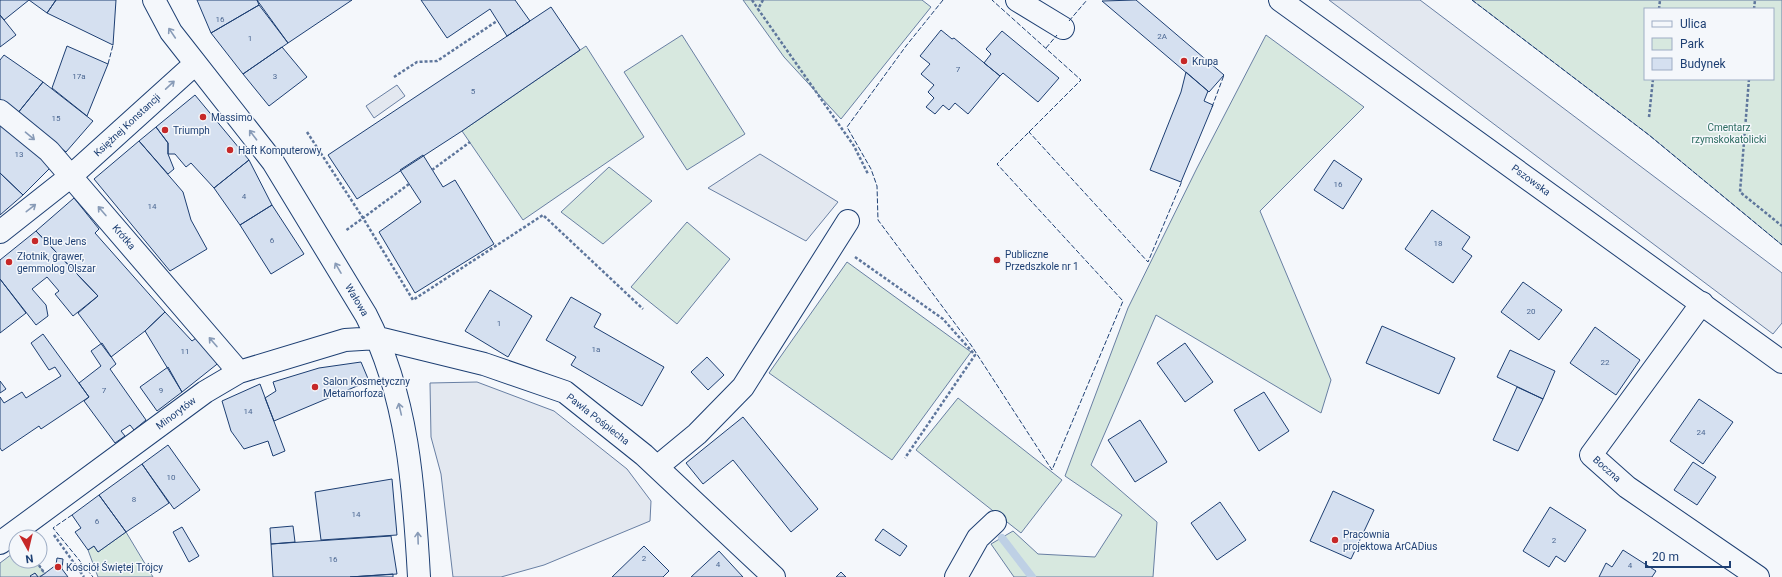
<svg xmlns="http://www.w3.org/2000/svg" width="1782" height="577" viewBox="0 0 1782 577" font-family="Roboto,sans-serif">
	<rect width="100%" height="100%" fill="#f4f7fb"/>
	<path fill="#d7e8df" stroke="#687fa3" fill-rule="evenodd" d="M743,0H922L931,7L841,119L784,57Z
		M1472,0H1782V245L1649,135ZM1645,9H1773V79H1645Z
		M682,35L745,134L687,170L624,72Z
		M1266,35L1364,107L1260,211L1331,380L1321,413L1156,315L1091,465L1157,522L1153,577H1014L991,544L1013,531L1038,554L1095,557L1122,515L1065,476L1128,308L1197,168Z
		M586,46L644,137L523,220L462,131Z
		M609,167L652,201L603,244L561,212Z
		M687,222L730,259L677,324L631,287Z
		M847,262L971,352L892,460L769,373Z
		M958,398L1062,480L1021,533L916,450Z
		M126,532L153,577H98L88,550L94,546L98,552Z
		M16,551V561H36L45,574L38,577L35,573L31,577H0V563Z"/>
	<path fill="#e3e8f0" stroke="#687fa3" d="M1329,0H1420L1782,273V323L1773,334Z
		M397,85L405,96L374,118L366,106Z
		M760,154L838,202L806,241L708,188Z
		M477,382L554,411L627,469L651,501L650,521L544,565L501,577H453L441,474L431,437L430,383Z"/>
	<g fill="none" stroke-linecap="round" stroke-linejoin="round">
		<path stroke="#bed0e5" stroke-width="8" d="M1002,538L1032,577"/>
	</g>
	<path fill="#d5e0f0" stroke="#1d3f73" d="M0,0H56L47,13L29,0L4,20L0,15Z
		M56,0H116L113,45L47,13Z
		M197,0H257L259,5L211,33Z
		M257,0H352L288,43Z
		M421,0H515L530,21L507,36L490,9L447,38Z
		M1136,0L1224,75L1209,92L1102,1Z
		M259,5L288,43L243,74L211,33Z
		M551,7L580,50L462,131L357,199L328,155Z
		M0,15L16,35L0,47Z
		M941,30L952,39L954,38L1000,76L968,114L955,103L949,110L943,105L935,114L926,107L934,98L928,92L934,85L921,74L930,64L920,56Z
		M1002,31L1059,78L1038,102L1003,73L1000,76L984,63L991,54L986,49Z
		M67,46L108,64L87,116L52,88Z
		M282,47L307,77L269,106L243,74Z
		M4,55L43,82L17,114L0,100V60Z
		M1186,72L1208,91L1204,101L1213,105L1181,182L1150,170L1181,92Z
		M43,82L93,121L66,152L17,114Z
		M195,95L249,160L214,188L191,163L186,167L175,154H168V143L156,127Z
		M0,123L26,140L51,167L23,195L0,173Z
		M156,127L168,143V154L174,169L168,174L139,141Z
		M139,141L183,192L191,220L207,249L170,271L94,179Z
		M423,155L443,187L455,180L494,244L415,293L379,232L421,202L400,170Z
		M249,160L272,205L240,225L214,188Z
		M1334,160L1362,179L1343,209L1314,190Z
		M0,173L23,195L0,215Z
		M74,198L99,229L95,233L165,312L145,331L111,357L78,313L98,296L36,231Z
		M272,205L304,254L271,274L240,225Z
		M1432,210L1470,237L1462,249L1472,256L1453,283L1405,249Z
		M36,231L98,296L73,316L55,294L59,291L47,277L32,289L46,305L48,316L36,325L0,279V260Z
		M0,279L26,313L0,333Z
		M1523,282L1562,310L1539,340L1501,312Z
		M490,290L532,316L508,357L465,331Z
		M571,297L601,314L594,327L664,367L642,406L571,365L576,357L546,340Z
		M165,312L192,341L199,336L221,361L182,392L145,331Z
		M1382,326L1455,358L1439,394L1366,363Z
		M1595,327L1640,360L1616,395L1570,363Z
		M43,334L89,397L41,429L39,426L2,451L0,448V397L4,403L22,392L26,398L61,376L55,367L49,370L31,343Z
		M102,343L116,364L110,369L146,420L134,430L130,425L121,431L125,436L115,443L84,401L89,397L79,383L101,366L91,351Z
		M1185,343L1213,382L1185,402L1157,363Z
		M1510,350L1555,371L1543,399L1497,377Z
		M707,357L724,375L708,390L691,372Z
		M361,362L369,381L274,421L265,398L276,391L273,382L319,368Z
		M168,367L182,392L157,411L140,387Z
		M0,381L6,389L0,393Z
		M260,384L285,451L273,456L268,441L244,449L231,431L222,401Z
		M1517,387L1543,399L1518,451L1493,440Z
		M1264,392L1289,431L1259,451L1234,410Z
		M1699,399L1733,422L1703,464L1670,441Z
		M743,417L818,509L791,532L733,460L703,484L686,463Z
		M1140,420L1167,462L1135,482L1108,440Z
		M168,445L200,490L174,509L142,464Z
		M1693,462L1716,477L1697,505L1674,490Z
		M142,464L169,503L126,532L99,495Z
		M392,479L397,535L321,540L315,492Z
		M1333,491L1374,510L1351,559L1310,541Z
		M99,495L126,532L98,552L94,546L88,550L75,532L81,528L72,515Z
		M1220,502L1246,540L1217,560L1191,523Z
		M1550,507L1586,530L1565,562L1556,556L1549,567L1523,551Z
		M293,526L295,542L271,544L270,528Z
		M182,527L199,556L189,562L173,532Z
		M883,529L907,546L900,556L875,540Z
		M391,536L397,574L350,577H273L271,544Z
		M644,546L669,571L663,577H612Z
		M1623,550L1656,571L1652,577H1599L1606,563L1612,567Z
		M719,551L743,577H691Z
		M57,558L63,559L62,569L68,577H40L56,565Z
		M841,572L846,577H836Z
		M35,573L38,577H31L30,576Z
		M393,574V577H350Z"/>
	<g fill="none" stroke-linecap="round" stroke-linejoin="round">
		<defs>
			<path id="minor" d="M154,0L171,32L273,162L366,315C408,396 414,487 419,577
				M1017,0L1063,28
				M0,111L49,151L239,372
				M0,232L71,176L195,64
				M1702,303L1591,455L1627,487L1758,577
				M657,467L697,434L743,387L848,221
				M0,543L205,392L239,372L345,340L378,338L484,364L565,392L644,455L774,577
				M956,577L978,538L995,522"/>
			<path id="major" d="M1280,0L1782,362"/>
		</defs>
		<use href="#minor" stroke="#1d3f73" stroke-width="24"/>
		<use href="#major" stroke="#1d3f73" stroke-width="24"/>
		<path stroke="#5e769c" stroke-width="2.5" stroke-dasharray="3 2" stroke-linecap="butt" d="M752,0L758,9
			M763,0L758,9L854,146L868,174
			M1659,9L1660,0
			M1754,9L1755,0
			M394,77L417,62L437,61L497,21
			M1749,79L1740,192L1782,226
			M1649,117L1653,79
			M307,132L363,218L345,231
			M432,170L470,142
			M409,184L363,218L413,300L543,215L643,309
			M855,257L943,319L975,355L905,458
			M54,535L84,577
			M36,561L45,574"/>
		<use href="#minor" stroke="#f4f7fb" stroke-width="22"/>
		<use href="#major" stroke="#f4f7fb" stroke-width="22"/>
		<path stroke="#1d3f73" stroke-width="1" stroke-dasharray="5 2" stroke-linecap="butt" d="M943,0L906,46L847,127L871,169L877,186L878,220L971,345L1052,470L1123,301L997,164L1081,80L992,0
			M1472,0L1649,135L1782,245
			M1069,21L1087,0
			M1046,48L1057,35
			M108,64L113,45
			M1212,107L1224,75L1223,74
			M1030,131L1029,132L1148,262L1182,181
			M72,515L53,528L93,577"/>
	</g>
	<defs><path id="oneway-shaft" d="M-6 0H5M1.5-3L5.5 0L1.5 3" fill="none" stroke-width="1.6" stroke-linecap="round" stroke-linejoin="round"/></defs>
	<g stroke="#889bb7">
		<use href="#oneway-shaft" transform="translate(172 33) rotate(-124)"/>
		<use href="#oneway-shaft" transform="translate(170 85) rotate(-43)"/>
		<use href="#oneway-shaft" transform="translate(253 135) rotate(-127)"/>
		<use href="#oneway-shaft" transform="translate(30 136) rotate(40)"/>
		<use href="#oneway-shaft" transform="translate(31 208) rotate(-38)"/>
		<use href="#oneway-shaft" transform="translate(102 211) rotate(-131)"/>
		<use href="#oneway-shaft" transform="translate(338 268) rotate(-120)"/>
		<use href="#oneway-shaft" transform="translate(213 342) rotate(-131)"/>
		<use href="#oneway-shaft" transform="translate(400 409) rotate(-103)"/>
		<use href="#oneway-shaft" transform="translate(418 538) rotate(-92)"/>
	</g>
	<g fill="#c62828" stroke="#f4f7fb" stroke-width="1.5">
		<circle cx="1184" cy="61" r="4"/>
		<circle cx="203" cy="117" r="4"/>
		<circle cx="165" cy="130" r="4"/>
		<circle cx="230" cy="150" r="4"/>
		<circle cx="35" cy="241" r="4"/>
		<circle cx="997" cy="260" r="4"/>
		<circle cx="9" cy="262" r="4"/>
		<circle cx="315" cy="387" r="4"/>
		<circle cx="1335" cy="540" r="4"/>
		<circle cx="58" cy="567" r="4"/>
	</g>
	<g text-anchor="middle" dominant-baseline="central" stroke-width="3" stroke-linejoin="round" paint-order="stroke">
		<g font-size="8" fill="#4b6792">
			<text x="220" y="19">16</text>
			<text x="1162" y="36">2A</text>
			<text x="250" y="38">1</text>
			<text x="958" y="69">7</text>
			<text x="79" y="76">17a</text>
			<text x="275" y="76">3</text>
			<text x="473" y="91">5</text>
			<text x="56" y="118">15</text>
			<text x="19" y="154">13</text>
			<text x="1338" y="184">16</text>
			<text x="244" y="196">4</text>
			<text x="152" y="206">14</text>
			<text x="272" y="240">6</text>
			<text x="1438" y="243">18</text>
			<text x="1531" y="311">20</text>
			<text x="499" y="323">1</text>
			<text x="596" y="349">1a</text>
			<text x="185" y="351">11</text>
			<text x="1605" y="362">22</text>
			<text x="104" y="390">7</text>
			<text x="161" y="390">9</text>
			<text x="248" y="411">14</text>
			<text x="1701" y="432">24</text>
			<text x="171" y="477">10</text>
			<text x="134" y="499">8</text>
			<text x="356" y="514">14</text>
			<text x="97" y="521">6</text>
			<text x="1554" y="540">2</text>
			<text x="644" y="558">2</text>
			<text x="333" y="559">16</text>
			<text x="718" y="564">4</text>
			<text x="1630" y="565">4</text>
		</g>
		<g font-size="10" fill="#1d3f73" stroke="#f4f7fb" text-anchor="start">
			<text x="1192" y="61">Krupa</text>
			<text x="211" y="117">Massimo</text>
			<text x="173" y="130">Triumph</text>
			<text x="238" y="150">Haft Komputerowy</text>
			<text x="43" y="241">Blue Jens</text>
			<text x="1005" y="254">Publiczne<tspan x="1005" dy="12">Przedszkole nr 1</tspan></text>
			<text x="17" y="256">Złotnik, grawer,<tspan x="17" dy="12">gemmolog Olszar</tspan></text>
			<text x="323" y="381">Salon Kosmetyczny<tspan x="323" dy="12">Metamorfoza</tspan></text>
			<text x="1343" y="534">Pracownia<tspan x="1343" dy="12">projektowa ArCADius</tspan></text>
			<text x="66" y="567">Kościół Świętej Trójcy</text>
		</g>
		<g font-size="10" fill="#1d3f73" stroke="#f4f7fb">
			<text transform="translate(127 125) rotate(-43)">Księżnej Konstancji</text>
			<text transform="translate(1531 180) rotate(36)">Pszowska</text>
			<text transform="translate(124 237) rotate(49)">Krótka</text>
			<text transform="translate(357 300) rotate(59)">Wałowa</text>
			<text transform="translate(176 413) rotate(-37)">Minorytów</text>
			<text transform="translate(598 419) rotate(38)">Pawła Pośpiecha</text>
			<text transform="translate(1607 469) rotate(42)">Boczna</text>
		</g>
		<g font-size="10" fill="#2c6c60" stroke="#f4f7fb">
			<text x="1729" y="127">Cmentarz<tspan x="1729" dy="12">rzymskokatolicki</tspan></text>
		</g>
	</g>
	<rect x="1644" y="8" width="130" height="72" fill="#f4f7fb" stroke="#9eadc5"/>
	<rect x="1652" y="21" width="20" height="6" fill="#f4f7fb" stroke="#9eadc5"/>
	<text x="1680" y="28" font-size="12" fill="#1d3f73">Ulica</text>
	<rect x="1652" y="38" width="20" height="12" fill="#d7e8df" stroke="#9eadc5"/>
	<text x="1680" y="48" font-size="12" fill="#1d3f73">Park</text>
	<rect x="1652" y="58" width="20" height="12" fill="#d5e0f0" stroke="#9eadc5"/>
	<text x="1680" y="68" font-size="12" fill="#1d3f73">Budynek</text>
	<g transform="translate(28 549) rotate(172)"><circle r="19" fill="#f4f7fb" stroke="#9eadc5"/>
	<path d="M0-3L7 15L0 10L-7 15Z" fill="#c62828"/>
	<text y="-6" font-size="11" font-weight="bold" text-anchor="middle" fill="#1d3f73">N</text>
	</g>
	<path d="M1646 561v6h84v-6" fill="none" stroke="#1d3f73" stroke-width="2"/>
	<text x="1652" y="561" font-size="12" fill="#1d3f73" stroke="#f4f7fb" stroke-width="3" paint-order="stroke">20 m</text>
</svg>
